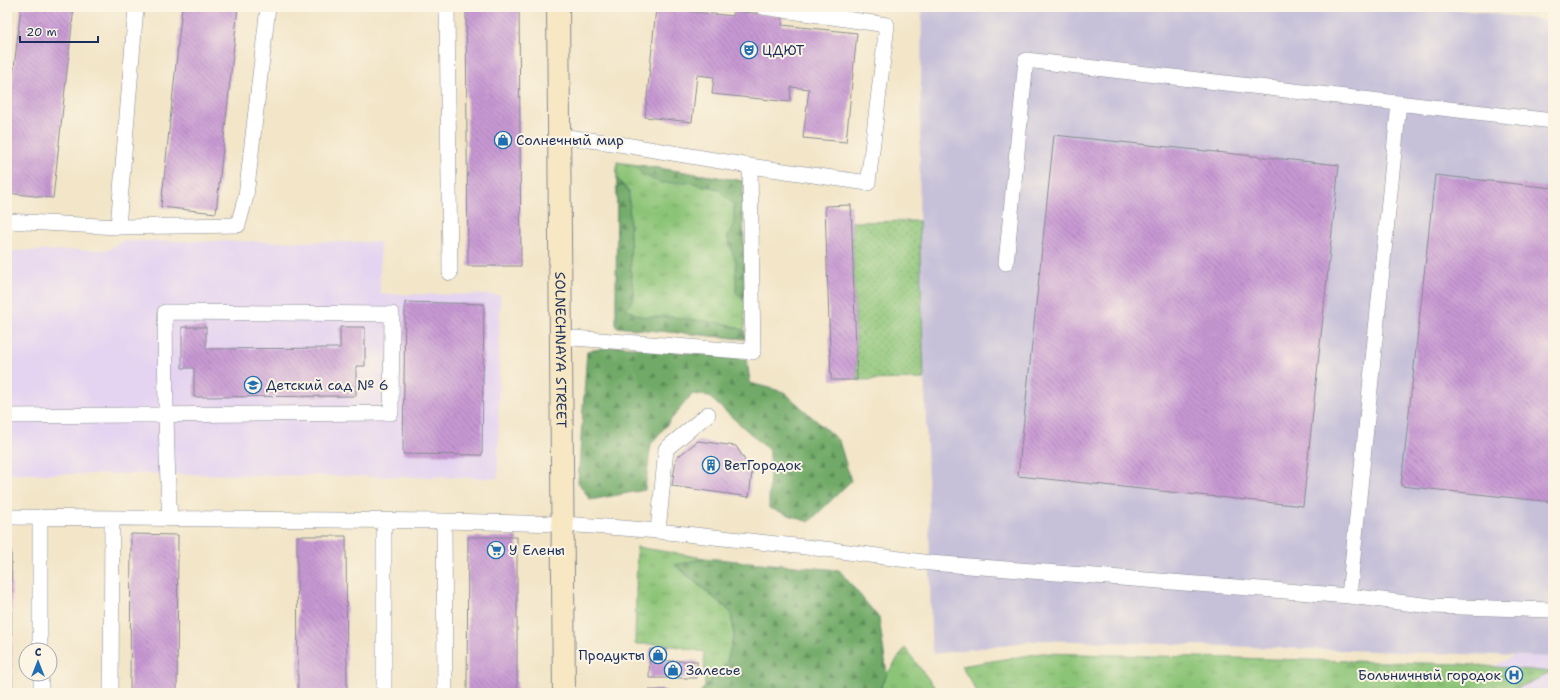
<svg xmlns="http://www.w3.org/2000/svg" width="1560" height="700" viewBox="0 0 1560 700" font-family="'Shantell Sans',sans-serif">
	<defs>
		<pattern id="grass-tufts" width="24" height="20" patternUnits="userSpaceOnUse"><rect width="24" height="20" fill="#8cc477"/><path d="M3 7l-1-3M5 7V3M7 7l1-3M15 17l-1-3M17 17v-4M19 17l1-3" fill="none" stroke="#72a065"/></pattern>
		<pattern id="forest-firs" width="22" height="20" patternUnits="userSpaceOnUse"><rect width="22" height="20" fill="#71aa68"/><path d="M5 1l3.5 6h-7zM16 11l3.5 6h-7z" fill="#5c8b59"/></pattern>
		<pattern id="park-dots" width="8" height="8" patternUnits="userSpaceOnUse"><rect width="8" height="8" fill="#8cc477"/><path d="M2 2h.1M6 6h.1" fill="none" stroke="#72a065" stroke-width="1.8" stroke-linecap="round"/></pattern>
		<pattern id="building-back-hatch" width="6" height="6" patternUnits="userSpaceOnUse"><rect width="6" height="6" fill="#c798d3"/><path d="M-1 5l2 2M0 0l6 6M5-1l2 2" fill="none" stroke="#a17cae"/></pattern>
	</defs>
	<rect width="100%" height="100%" fill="#fcf5e5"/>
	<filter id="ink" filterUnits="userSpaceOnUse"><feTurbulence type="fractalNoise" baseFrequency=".025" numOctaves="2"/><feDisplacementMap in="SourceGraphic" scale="8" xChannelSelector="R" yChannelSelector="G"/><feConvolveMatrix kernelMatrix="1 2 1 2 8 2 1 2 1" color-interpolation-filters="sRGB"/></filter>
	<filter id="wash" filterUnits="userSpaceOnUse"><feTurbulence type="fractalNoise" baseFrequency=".012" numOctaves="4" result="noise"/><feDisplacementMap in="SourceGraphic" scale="16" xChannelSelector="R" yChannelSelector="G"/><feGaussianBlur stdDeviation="0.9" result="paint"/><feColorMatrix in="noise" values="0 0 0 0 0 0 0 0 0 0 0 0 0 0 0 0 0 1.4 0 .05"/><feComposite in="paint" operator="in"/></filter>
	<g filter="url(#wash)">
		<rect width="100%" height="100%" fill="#f2e5c8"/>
		<path fill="#e4d3f1" d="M121,241L380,242V294L500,295L498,478L167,474H7V251L109,250Z
			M1514,656L1553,657V693H1439Z"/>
		<path fill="#c6c0d9" d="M922,7H1435L1553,21V657L1041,640L933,654L931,637L929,507L919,221Z"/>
		<path fill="url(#grass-tufts)" stroke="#547a6a" d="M617,162L743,181L745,339L616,327Z
			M637,547L704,558L676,566L731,612L734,636L726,665L705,686L704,652L664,644H635Z
			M905,648L939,693H879L887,674Z
			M1042,653L1462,664L1553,672L1507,693H978L961,666Z"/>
		<path fill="url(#forest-firs)" stroke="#466c63" d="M632,164L743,181L744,301L736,292V262L727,238L734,222V205L718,189L688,182L661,183L643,175Z
			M617,178L629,192L631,273L634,298L626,309L642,317H673L728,324L745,331V339L616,327Z
			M620,346L747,359L750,383L784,392L839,441L851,481L809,522L769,508L770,451L708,396L692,394L651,444L645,490L590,500L578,482L587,351Z
			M704,558L839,570L879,618L887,674L879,693H699L726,665L734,636L731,612L676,565Z"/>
		<path fill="url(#park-dots)" stroke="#547a6a" d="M919,221L924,379L857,380L852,222Z"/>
		<g id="blocks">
			<path fill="url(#building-back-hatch)" d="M21,7H74L53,198L7,193V130Z
				M182,7H238L216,213L161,207Z
				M466,7H519L521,266H468Z
				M656,8L733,16V11L783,16L782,25L857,33L846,142L803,138L809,89L791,87L790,102L712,94L714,77L697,75L692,122L645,117Z
				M1054,135L1339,165L1303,506L1018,476Z
				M1435,175L1553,188V502L1401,486Z
				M851,205L857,380H831L825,206Z
				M405,302L484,304L482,455L403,454Z
				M182,327H206V349L340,348V327H365V366H356V396L194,397V368H182Z
				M698,441L736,446L752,472L749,497L672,486L676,458Z
				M131,534L178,535L177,693H130Z
				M297,536H346L347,693H298Z
				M468,537H517V693H467Z
				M7,549H11L12,693H7Z
				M650,649H666L665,661H697V678H649Z
				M649,690H666V693H649Z"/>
		</g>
	</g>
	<g filter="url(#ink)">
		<use href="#blocks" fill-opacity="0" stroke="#868a93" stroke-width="1"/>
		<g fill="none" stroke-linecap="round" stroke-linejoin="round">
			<defs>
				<path id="lane" d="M447,7L450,273
					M559,136L613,143L750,166L868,183L887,25L763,7
					M7,221L118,227L238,225L246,196L268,7
					M118,227L136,7
					M1006,263L1026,60L1553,121
					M561,337L753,352L750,166
					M7,416L391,413L392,314L165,312C166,381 165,450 170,519
					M7,517L444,521L562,524L622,528L658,531L833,550L930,563L1349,596L1431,606L1553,610
					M40,517V650
					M444,521L445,693
					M658,531L666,449L708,414
					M1349,596L1399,103
					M41,674V693
					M111,693L112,518
					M384,693V521"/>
				<g id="secondary">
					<path id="s1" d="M558,7L564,693"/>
				</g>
			</defs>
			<use href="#lane" stroke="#868a93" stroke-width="16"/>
			<use href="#secondary" stroke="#868a93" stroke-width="24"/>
			<use href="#lane" stroke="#fff" stroke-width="15"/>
			<use href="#secondary" stroke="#f7e8c3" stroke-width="22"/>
		</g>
	</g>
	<defs>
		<symbol id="theatre-ring" viewBox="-11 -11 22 22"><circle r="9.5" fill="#fcf5e5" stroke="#1f6fb2" stroke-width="1.5"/><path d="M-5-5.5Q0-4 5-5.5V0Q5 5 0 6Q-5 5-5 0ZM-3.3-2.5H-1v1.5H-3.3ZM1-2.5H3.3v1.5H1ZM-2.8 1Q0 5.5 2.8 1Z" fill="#1f6fb2"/></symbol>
		<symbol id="shop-ring" viewBox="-11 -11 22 22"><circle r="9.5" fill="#fcf5e5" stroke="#1f6fb2" stroke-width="1.5"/><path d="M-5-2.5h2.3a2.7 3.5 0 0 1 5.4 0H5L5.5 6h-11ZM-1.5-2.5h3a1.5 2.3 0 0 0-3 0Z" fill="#1f6fb2"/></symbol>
		<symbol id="school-ring" viewBox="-11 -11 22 22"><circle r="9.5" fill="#fcf5e5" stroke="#1f6fb2" stroke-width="1.5"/><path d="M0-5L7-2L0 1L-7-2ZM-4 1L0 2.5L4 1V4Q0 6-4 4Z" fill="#1f6fb2"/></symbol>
		<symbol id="building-ring" viewBox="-11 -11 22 22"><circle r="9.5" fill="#fcf5e5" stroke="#1f6fb2" stroke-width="1.5"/><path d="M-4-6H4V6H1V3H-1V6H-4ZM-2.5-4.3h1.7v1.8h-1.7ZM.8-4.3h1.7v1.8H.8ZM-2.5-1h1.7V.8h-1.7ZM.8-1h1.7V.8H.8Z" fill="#1f6fb2"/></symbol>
		<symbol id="supermarket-ring" viewBox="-11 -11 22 22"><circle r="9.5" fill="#fcf5e5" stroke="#1f6fb2" stroke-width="1.5"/><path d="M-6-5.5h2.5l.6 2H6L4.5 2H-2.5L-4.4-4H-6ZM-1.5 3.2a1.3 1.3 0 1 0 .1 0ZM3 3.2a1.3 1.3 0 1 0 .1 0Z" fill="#1f6fb2"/></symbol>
		<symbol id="hospital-ring" viewBox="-11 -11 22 22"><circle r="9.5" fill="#fcf5e5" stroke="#1f6fb2" stroke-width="1.5"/><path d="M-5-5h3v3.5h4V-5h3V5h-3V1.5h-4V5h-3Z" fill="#1f6fb2"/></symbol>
	</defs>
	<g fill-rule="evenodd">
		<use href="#theatre-ring" x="739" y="40" width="20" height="20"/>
		<use href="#shop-ring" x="493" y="130" width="20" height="20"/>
		<use href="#school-ring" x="243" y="375" width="20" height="20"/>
		<use href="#building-ring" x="701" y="455" width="20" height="20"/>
		<use href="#supermarket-ring" x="486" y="540" width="20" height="20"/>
		<use href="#shop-ring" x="648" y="645" width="20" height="20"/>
		<use href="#shop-ring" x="663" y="660" width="20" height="20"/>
		<use href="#hospital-ring" x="1504" y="665" width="20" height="20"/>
	</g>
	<g text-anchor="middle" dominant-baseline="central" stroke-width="4" stroke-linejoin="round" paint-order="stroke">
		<g font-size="14" fill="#1b2f5e" stroke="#fcf5e5" text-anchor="start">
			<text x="762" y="50">ЦДЮТ</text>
			<text x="516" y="140">Солнечный мир</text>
			<text x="266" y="385">Детский сад № 6</text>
			<text x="724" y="465">ВетГородок</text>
			<text x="509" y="550">У Елены</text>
			<text x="645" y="655" text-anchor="end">Продукты</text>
			<text x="686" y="670">Залесье</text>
			<text x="1501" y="675" text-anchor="end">Больничный городок</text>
		</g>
		<g font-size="14" fill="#1b2f5e" stroke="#fcf5e5">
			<text stroke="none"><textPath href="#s1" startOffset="343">SOLNECHNAYA STREET</textPath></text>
		</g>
	</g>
	<rect width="1560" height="700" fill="none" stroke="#fcf5e5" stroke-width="24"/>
	<g transform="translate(38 662)"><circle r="19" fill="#fcf5e5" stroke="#a2a6af"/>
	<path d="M0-3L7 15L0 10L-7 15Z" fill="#1f6fb2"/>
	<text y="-6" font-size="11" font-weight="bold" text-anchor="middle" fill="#1b2f5e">С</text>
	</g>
	<path d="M20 36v6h78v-6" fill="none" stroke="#1b2f5e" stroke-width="2"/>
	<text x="26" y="36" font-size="12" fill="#1b2f5e" stroke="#fcf5e5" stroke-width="3" paint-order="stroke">20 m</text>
</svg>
